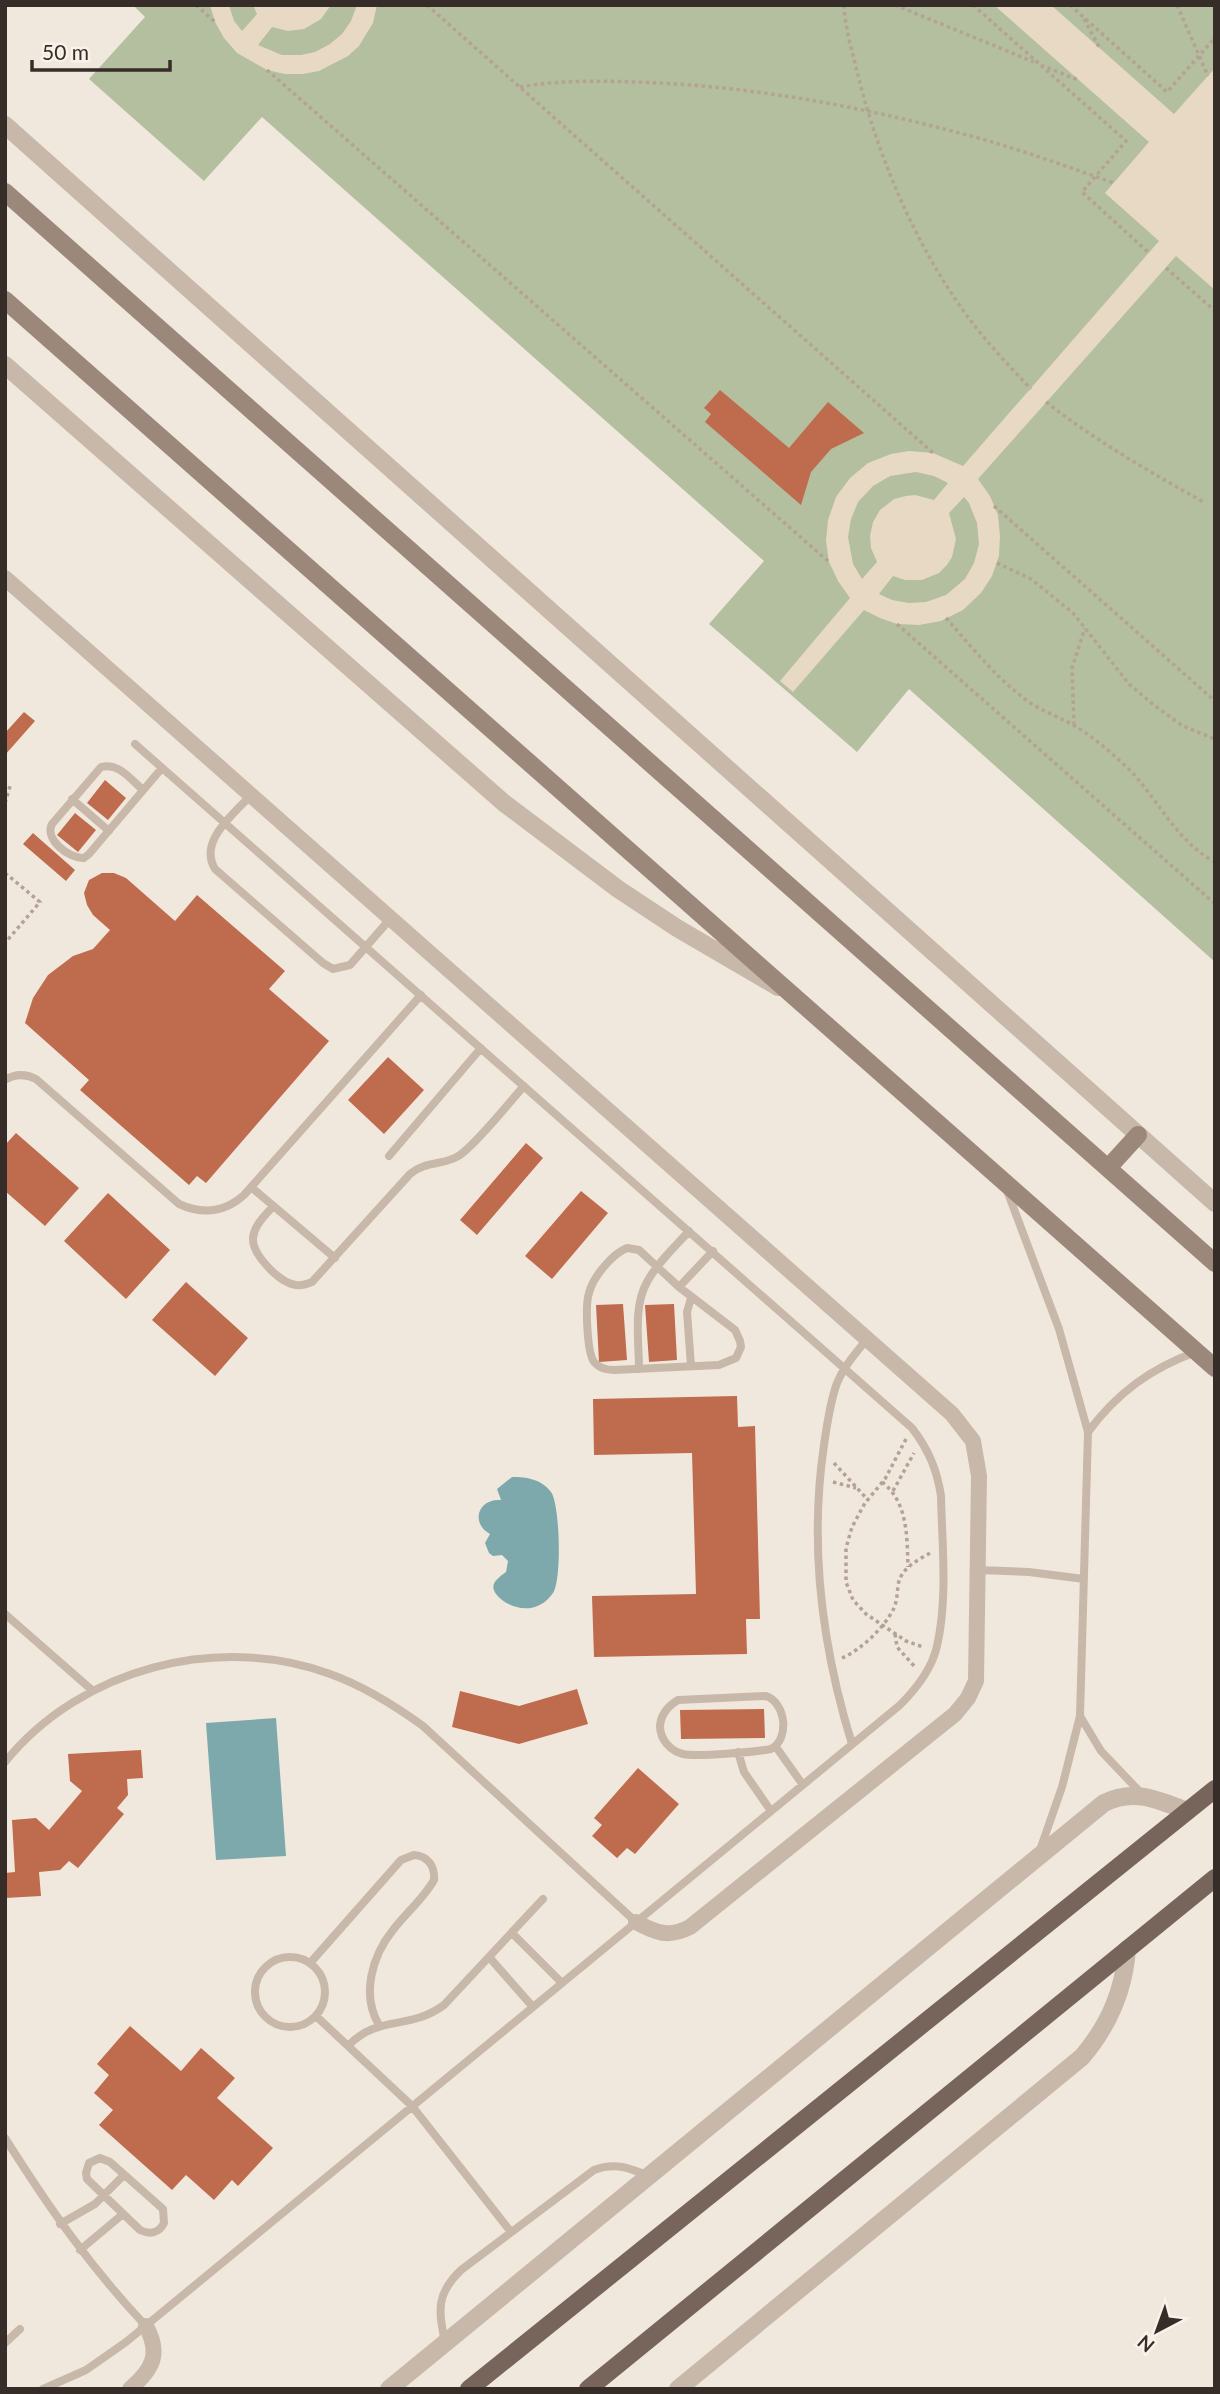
<svg xmlns="http://www.w3.org/2000/svg" width="1220" height="2394" viewBox="0 0 1220 2394" font-family="Lato,sans-serif">
	<rect width="100%" height="100%" fill="#f1e8dd"/>
	<path fill="#b3bf9e" d="M133,5H1215V962L909,689L857,752L709,624L764,561L262,117L204,181L89,79L145,17Z"/>
	<path fill="#e8d9c5" fill-rule="evenodd" d="M210,5H229L234,21L242,31L257,14L253,5H331L321,19L304,29L288,31L272,27L258,45L282,55H301L315,52L330,44L342,34L351,21L357,5H377L373,23L359,46L348,56L319,71L303,74H285L267,70L237,53L224,38L215,22Z
		M994,5H1051L1174,114L1215,68V290L1176,256L978,479L990,496L998,515L1000,536L999,556L992,576L981,593L963,610L941,621L919,625L897,624L880,618L864,610L793,692L780,681L850,598L838,581L829,562L826,541L828,520L836,497L850,478L868,463L891,454L909,451L933,453L963,466L1159,241L1105,193L1149,142ZM916,472L934,476L948,483L934,500L915,495L906,496L894,499L880,510L873,522L870,536L871,548L877,562L862,579L853,564L848,537L851,519L858,502L873,486L890,476ZM964,497L969,503L977,523L979,544L974,563L965,579L946,595L926,602L909,603L892,600L879,594L893,576L905,580H922L939,573L947,565L952,557L956,539L949,513Z"/>
	<path fill="#7ea9ac" d="M512,1477C527,1477 541,1479 551,1492C560,1504 562,1580 553,1593C541,1611 519,1613 502,1600C486,1587 495,1580 506,1572L508,1561L502,1555L493,1556L489,1553L485,1543L490,1534C470,1523 478,1498 501,1500L497,1489Z
		M276,1718L286,1856L216,1860L206,1723Z"/>
	<path fill="#bf6b4d" d="M720,390L789,448L828,402L864,433L831,449L811,472L801,505L705,422L711,414L704,408Z
		M24,712L35,721L5,755V733Z
		M105,780L126,798L108,820L87,803Z
		M75,813L96,830L78,852L57,835Z
		M33,833L75,870L66,881L23,844Z
		M102,873H114L126,878L175,921L197,895L285,971L269,989L329,1041L206,1183L197,1176L189,1185L80,1090L89,1080L25,1023L33,998L48,975L73,956L93,949L110,930L93,915L87,905L84,893L89,880Z
		M388,1057L424,1090L384,1134L348,1100Z
		M16,1133L79,1188L45,1226L5,1191V1145Z
		M526,1143L543,1158L477,1235L460,1220Z
		M581,1191L608,1213L552,1279L525,1256Z
		M108,1193L170,1250L126,1299L64,1241Z
		M186,1282L248,1338L215,1376L152,1320Z
		M623,1304L627,1360L599,1362L596,1305Z
		M674,1304L677,1360L649,1362L645,1305Z
		M737,1396L738,1427L755,1426L760,1619H746L747,1654L594,1657L592,1596L696,1594L692,1453L594,1455L593,1399Z
		M577,1689L588,1724L519,1744L452,1727L460,1691L519,1706Z
		M764,1709L765,1738L681,1739L680,1710Z
		M141,1750L143,1778L127,1779L128,1795L117,1808L124,1814L78,1868L69,1861L60,1870L39,1872L41,1896L5,1898V1873L15,1872L12,1820L36,1818L49,1830L82,1791L70,1781L68,1754Z
		M638,1768L679,1804L635,1854L627,1848L617,1858L592,1836L602,1825L594,1818Z
		M130,2026L181,2071L201,2048L235,2078L217,2098L273,2148L238,2186L232,2180L214,2200L186,2175L172,2190L99,2125L113,2110L94,2093L109,2075L97,2064Z"/>
	<g fill="none" stroke-linecap="round" stroke-linejoin="round">
		<path stroke="#b4a394" stroke-width="3.5" stroke-dasharray="3.5 3.5" stroke-linecap="butt" d="M196,5L215,22
			M427,5L933,453
			M844,5C845,25 850,44 855,63C876,154 917,251 974,325C991,347 1011,368 1031,389
			M895,5L1034,62
			M973,5L1126,141L1082,192L1149,253
			M1070,5L1167,92L1213,40L1215,42
			M1177,5L1208,76
			M1084,19L1099,47
			M1041,65L1078,80
			M267,70L829,562
			M520,87C566,79 612,81 658,83C762,88 867,108 967,135C1017,148 1065,166 1114,183
			M1166,268L1215,311
			M1046,402C1096,441 1150,472 1205,503
			M994,506L1215,701
			M997,563L1031,579L1073,613L1129,684L1155,706L1183,726L1215,739
			M946,618C970,645 993,674 1021,696C1036,709 1055,715 1073,725C1089,734 1106,748 1120,761C1156,792 1172,839 1215,862
			M897,624L1215,904
			M1074,725L1072,668L1085,628
			M5,803L11,783
			M5,873L40,902L5,943
			M906,1439L885,1479L865,1503L852,1527L846,1548V1582L853,1600L866,1614L906,1641L923,1647
			M834,1463L868,1500
			M833,1482L856,1488
			M882,1482C908,1502 907,1537 908,1567
			M893,1491L914,1453
			M895,1634L897,1647L915,1667
			M842,1658C861,1650 885,1627 894,1608C897,1601 897,1594 898,1586C900,1568 918,1560 932,1552"/>
		<path stroke="#c8b8aa" stroke-width="8" d="M143,790C131,780 119,762 101,767L52,824C44,839 69,859 84,858L89,854L162,768
			M251,795C234,814 198,841 215,869L323,963L333,969L350,965L391,918
			M72,799L109,831
			M5,1080C16,1073 26,1074 36,1079L179,1204C203,1215 225,1212 244,1195L421,995
			M389,1156L481,1048
			M251,1187L335,1258
			M1008,1193L1059,1329L1088,1432L1080,1716L1062,1787L1040,1850
			M273,1206C265,1216 254,1225 253,1238C252,1255 280,1283 296,1285C301,1286 307,1284 312,1282L410,1174C427,1160 444,1166 460,1155C479,1141 507,1105 524,1086
			M627,1248L639,1250L679,1287L735,1330L740,1341L741,1347L736,1358L719,1365L614,1370C606,1370 599,1368 594,1362C587,1352 585,1305 589,1293C593,1277 612,1254 627,1248Z
			M679,1287L713,1251
			M691,1366L687,1312L691,1298
			M639,1369C639,1341 633,1307 647,1282C657,1263 675,1247 689,1231
			M1088,1432C1117,1393 1151,1368 1196,1352
			M978,1570L1029,1572L1084,1579
			M5,1614L93,1691
			M766,1696C786,1703 790,1739 771,1749C754,1752 698,1757 683,1754C670,1751 660,1739 660,1726C661,1714 668,1706 678,1700Z
			M1080,1716L1101,1751L1140,1792
			M852,1744C822,1647 809,1546 824,1445C827,1424 830,1402 837,1383C844,1366 856,1353 867,1339
			M776,1747L803,1785
			M738,1752L744,1772L771,1811
			M5,1762C81,1668 218,1633 330,1674C364,1686 394,1705 423,1726L636,1922
			M512,1933L562,1983
			M255 1992a35 35 0 1 1 70 0a35 35 0 1 1-70 0Z
			M489,1957L533,2007
			M311,1962L401,1860L414,1855C428,1856 435,1866 434,1880C424,1898 406,1913 393,1930C372,1956 361,1995 379,2025
			M316,2016L412,2106L511,2232
			M348,2046C378,2014 409,2031 444,2005L543,1899
			M5,2138C48,2206 90,2267 146,2326
			M100,2158L110,2162L163,2209L164,2223C159,2233 150,2235 140,2230L87,2179L86,2173L89,2163Z
			M60,2224L95,2204L124,2175
			M80,2250L123,2214
			M5,2343L20,2329
			M445,2343C439,2311 435,2295 461,2270L594,2170C615,2162 630,2168 649,2176
			M43,2389L86,2370L126,2342L900,1705C916,1689 932,1669 937,1646C948,1598 942,1544 941,1496C937,1469 928,1449 912,1428L135,744"/>
		<path stroke="#c8b8aa" stroke-width="16" d="M5,578L952,1414L973,1441L979,1476L976,1681L968,1698L955,1714L690,1927C669,1938 656,1933 636,1922
			M130,2389C153,2369 161,2354 146,2326"/>
		<path stroke="#c8b8aa" stroke-width="18" d="M5,125L1215,1203
			M5,365L504,803L618,889L677,928L778,987
			M389,2389L1104,1803C1134,1788 1158,1800 1187,1811
			M678,2389L1082,2057C1109,2025 1124,1991 1127,1949"/>
		<path stroke="#9c887b" stroke-width="18" d="M5,192L1215,1263
			M5,300L1215,1368
			M1108,1168L1138,1135"/>
		<path stroke="#77655b" stroke-width="18" d="M469,2389L1215,1789
			M588,2389L1215,1878"/>
	</g>
	<rect width="1220" height="2394" fill="none" stroke="#362d29" stroke-width="14"/>
	<g transform="translate(1157 2331) rotate(221)" stroke="#f9f2e9" stroke-width="5" paint-order="stroke">
	<path d="M0-5L12 26L0 18L-12 26Z" fill="#362d29"/>
	<text y="-10" font-size="19" font-weight="bold" text-anchor="middle" fill="#362d29">N</text>
	</g>
	<path d="M32 60v10h138v-10" fill="none" stroke="#362d29" stroke-width="3.5"/>
	<text x="42" y="60" font-size="21" fill="#362d29" stroke="#f9f2e9" stroke-width="5" paint-order="stroke">50 m</text>
</svg>
